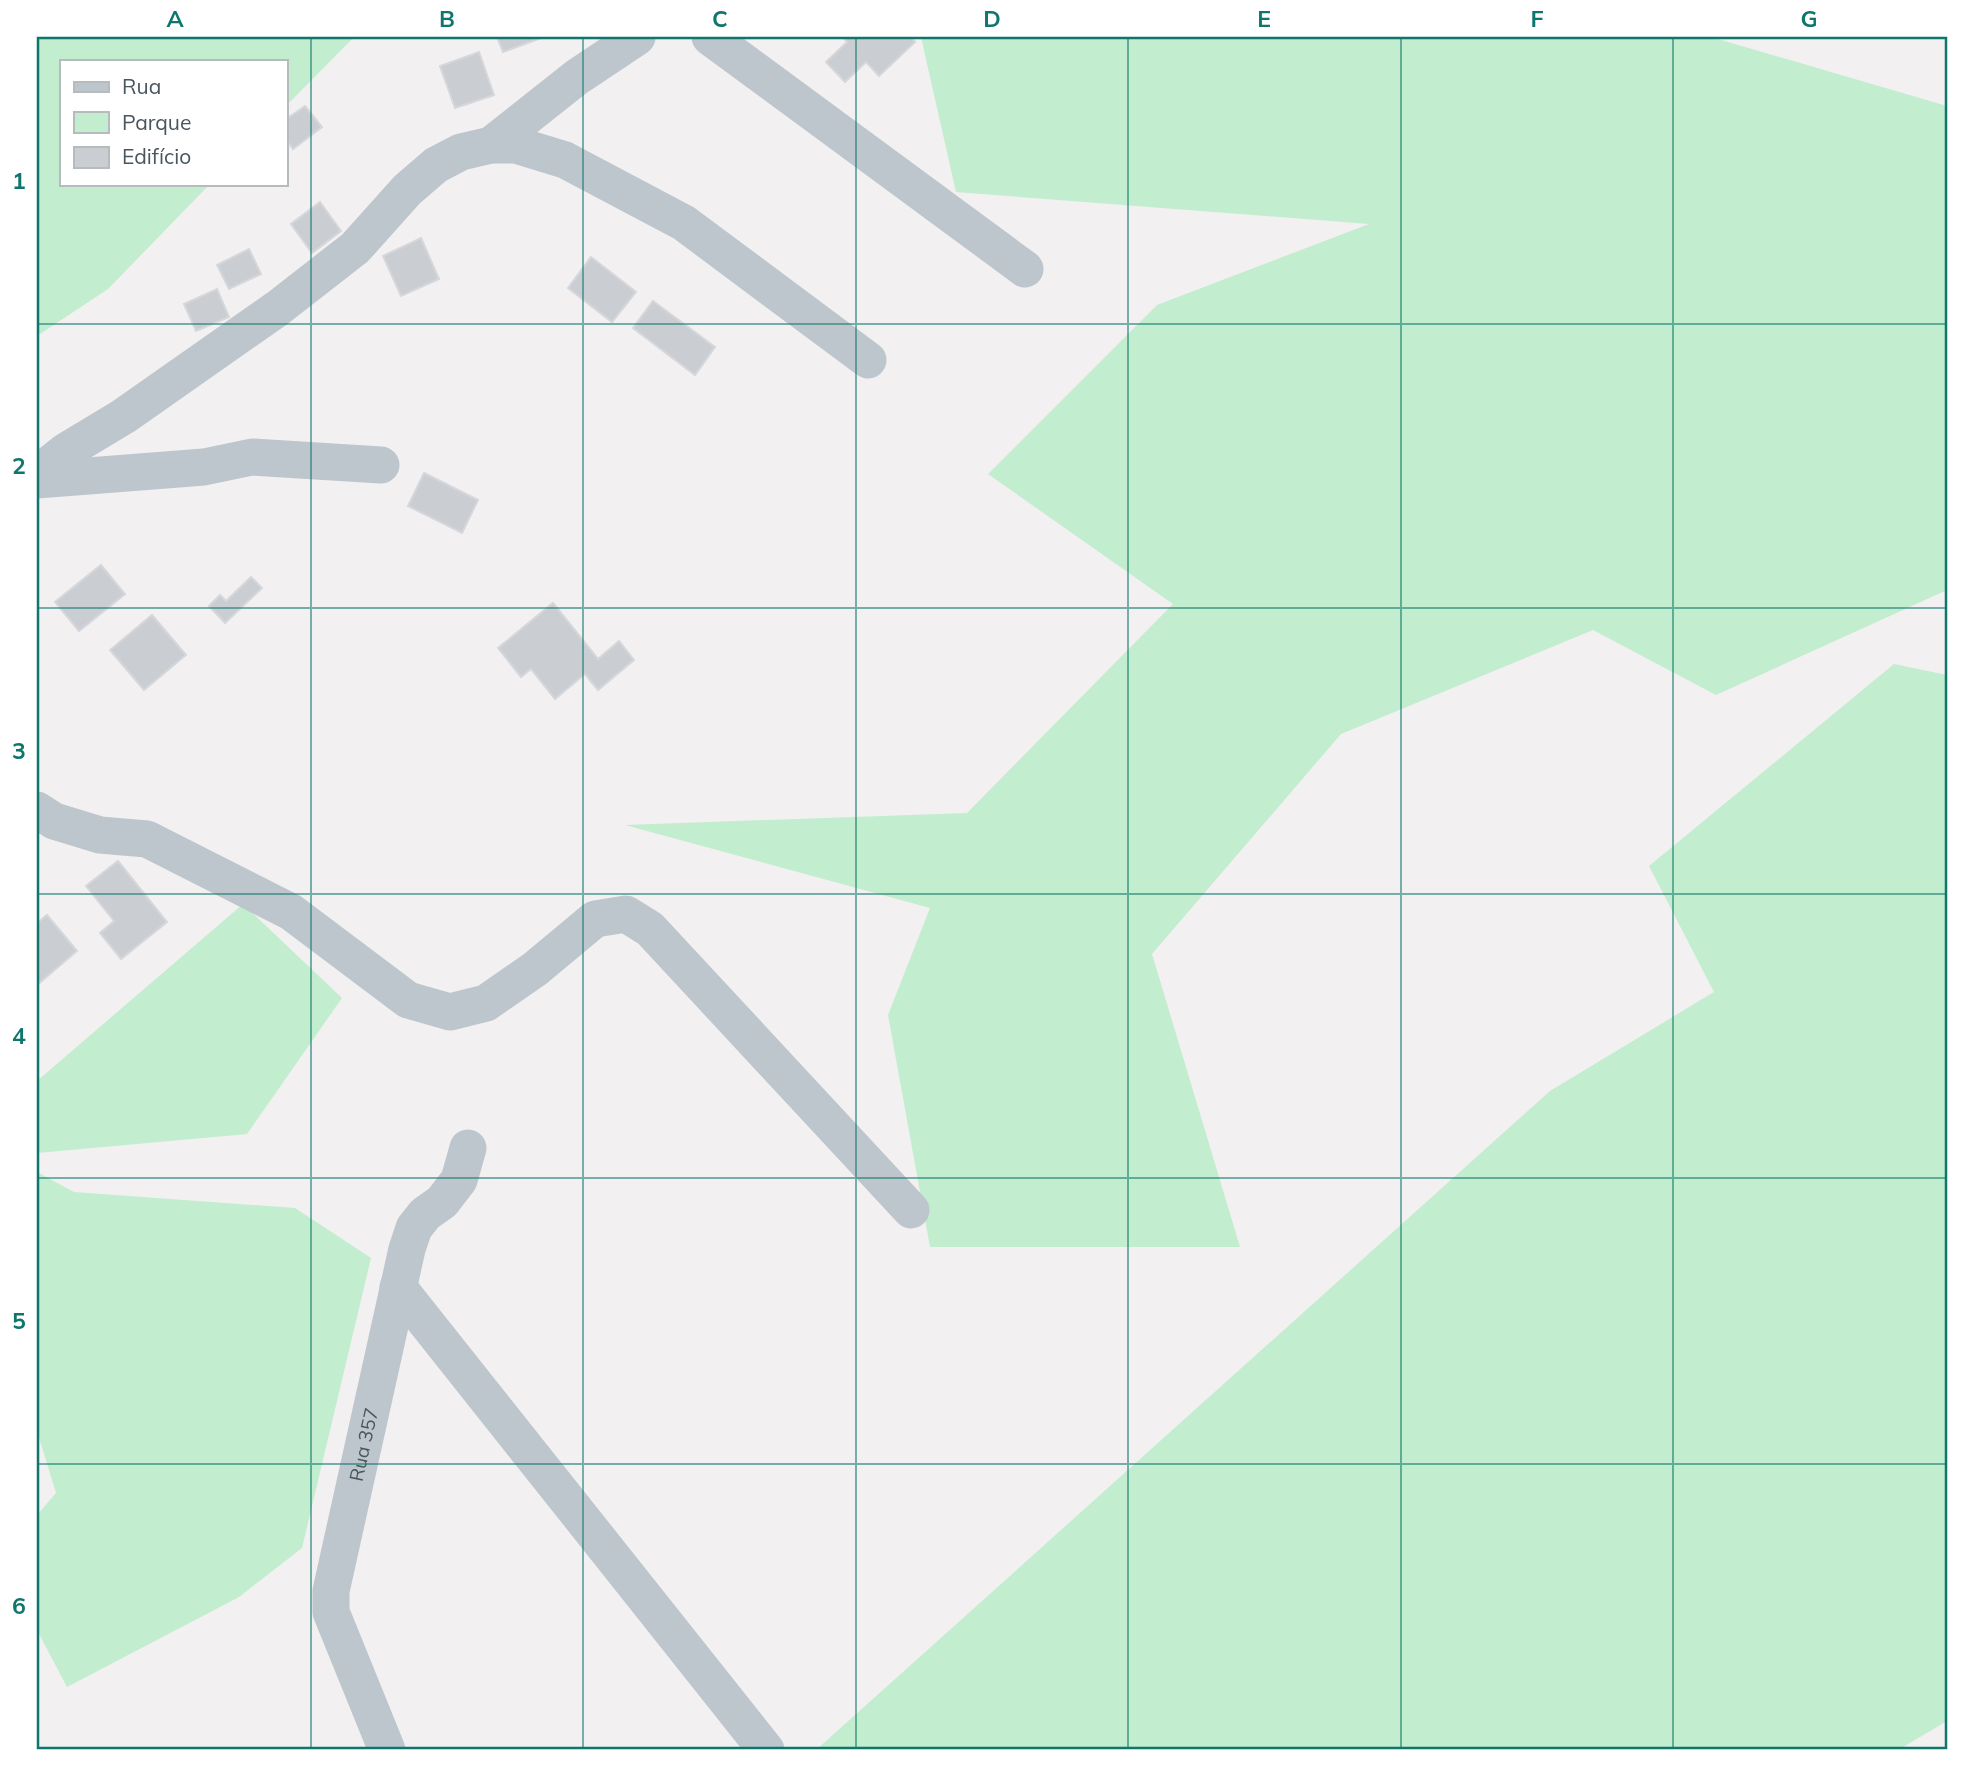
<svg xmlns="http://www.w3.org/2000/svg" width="1984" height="1787" viewBox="0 0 1984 1787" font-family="Mulish,sans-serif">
	<rect width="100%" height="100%" fill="#f2f0f1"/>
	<path fill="#c2edce" d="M37,37H354L285,107V61H61V184H210L108,289L37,336Z
		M921,37H1711L1947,106V590L1716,695L1593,630L1341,734L1152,954L1240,1247H930L888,1015L930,908L625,825L967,813L1173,604L988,474L1157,305L1369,224L956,192Z
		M1894,664L1947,675V1721L1898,1750H816L1550,1091L1714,992L1649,866Z
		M243,904L342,998L247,1134L37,1153V1081Z
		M37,1172L74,1192L295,1208L371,1258L302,1548L239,1597L67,1687L37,1630V1515L56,1493L37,1431Z"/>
	<path fill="#caced2" stroke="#d5d7db" stroke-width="2" d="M497,37H541V38L503,52Z
		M843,37H911L915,42L879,76L866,62L845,82L826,62L847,42Z
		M479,52L494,95L455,108L440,66Z
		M305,106L322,127L293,149L285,138V120Z
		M320,202L341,231L312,253L291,224Z
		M421,238L439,279L401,296L383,256Z
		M249,249L261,274L229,289L217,265Z
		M591,257L636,292L612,322L568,288Z
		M217,289L229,317L196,331L184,304Z
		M653,301L715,347L695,375L633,328Z
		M424,473L478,500L462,533L408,506Z
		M101,565L125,594L79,631L55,602Z
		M251,577L262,588L225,623L209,606L220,595L226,601Z
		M553,603L598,659L619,641L634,660L598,690L585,674L555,699L531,669L521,677L498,648Z
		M152,615L186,655L144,690L110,650Z
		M118,861L167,922L121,959L100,933L114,921L86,886Z
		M47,915L77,951L37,985V923Z"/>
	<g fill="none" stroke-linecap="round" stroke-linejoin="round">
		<g stroke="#bdc6cc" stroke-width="37">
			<path d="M710,37L1025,269"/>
			<path d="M491,145L577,77L637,37"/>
			<path d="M37,474L66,451L124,416L278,308L355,248L407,190L436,165L461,152L491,145H516L565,160L684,223L868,360"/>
			<path d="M37,480L204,467L252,457L381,465"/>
			<path d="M37,810L54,821L100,835L147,839L291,912L408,1000L450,1012L486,1003L535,969L595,919L626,914L650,929L911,1210"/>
			<path d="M398,1287L766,1750"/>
			<path id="s1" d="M387,1750L331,1612V1591L407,1249L414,1228L425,1214L442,1202L459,1180L468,1148"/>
		</g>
	</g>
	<path fill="none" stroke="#0f766e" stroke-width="2" stroke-opacity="0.55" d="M311,37V1750M583,37V1750M856,37V1750M1128,37V1750M1401,37V1750M1673,37V1750M37,324H1947M37,608H1947M37,894H1947M37,1178H1947M37,1464H1947"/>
	<g text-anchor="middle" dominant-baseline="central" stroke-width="7" stroke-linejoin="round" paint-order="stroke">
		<g font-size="19" fill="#49565d" stroke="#fff">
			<text stroke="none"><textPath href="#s1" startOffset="320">Rua 357</textPath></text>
		</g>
	</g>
	<rect width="1984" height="1787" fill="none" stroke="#ffffff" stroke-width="77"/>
	<rect x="60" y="60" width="228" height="126" fill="#ffffff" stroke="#b6bbbe" stroke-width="2"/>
	<rect x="74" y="82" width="35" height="10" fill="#bdc6cc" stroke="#b6bbbe" stroke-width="2"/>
	<text x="122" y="94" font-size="21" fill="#49565d">Rua</text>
	<rect x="74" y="112" width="35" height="21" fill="#c2edce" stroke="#b6bbbe" stroke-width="2"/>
	<text x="122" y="130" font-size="21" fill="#49565d">Parque</text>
	<rect x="74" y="147" width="35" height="21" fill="#caced2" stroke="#b6bbbe" stroke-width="2"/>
	<text x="122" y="164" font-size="21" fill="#49565d">Edifício</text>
	<rect x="38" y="38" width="1908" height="1710" fill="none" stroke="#0f766e" stroke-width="2.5"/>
	<g font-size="23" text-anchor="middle" font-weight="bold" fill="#0f766e">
		<text x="175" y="27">A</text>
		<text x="447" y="27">B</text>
		<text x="720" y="27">C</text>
		<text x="992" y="27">D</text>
		<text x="1264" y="27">E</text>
		<text x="1537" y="27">F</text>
		<text x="1809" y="27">G</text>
		<text x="19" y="189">1</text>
		<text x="19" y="474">2</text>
		<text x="19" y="759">3</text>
		<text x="19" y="1044">4</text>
		<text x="19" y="1329">5</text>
		<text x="19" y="1614">6</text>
	</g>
</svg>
